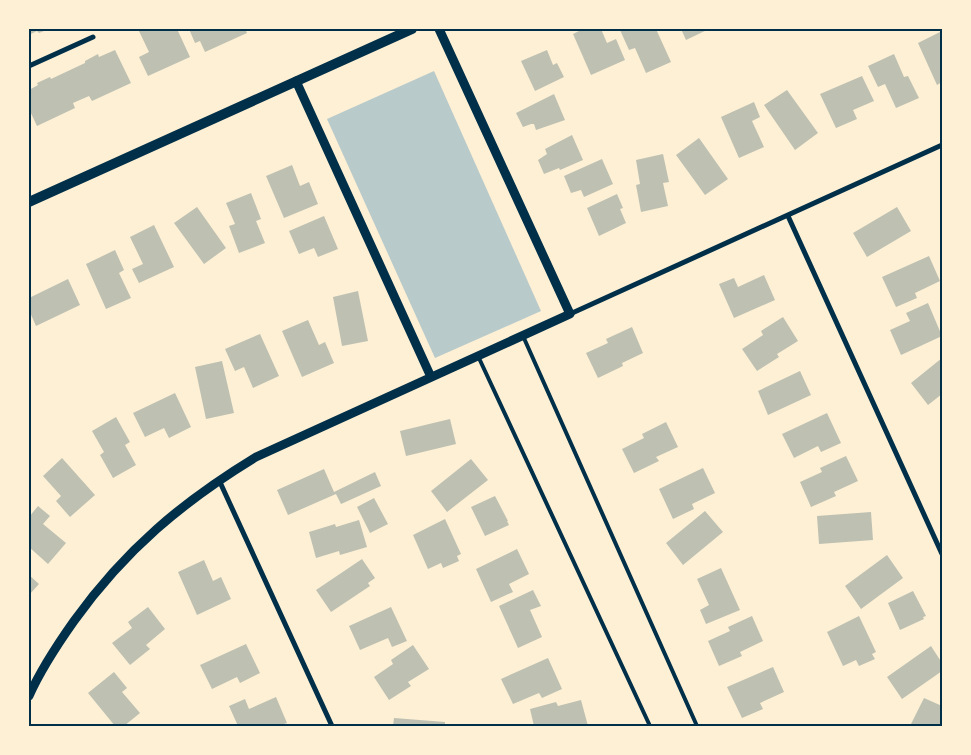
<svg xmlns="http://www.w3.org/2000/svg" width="971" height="755" viewBox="0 0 971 755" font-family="Montserrat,sans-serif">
	<rect width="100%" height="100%" fill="#fdf0d5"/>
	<path fill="#b9caca" d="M434,71L541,311L435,358L327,119Z"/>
	<path fill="#bec0b2" d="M29,29H49L39,33L37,31L29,35Z
		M138,29H177L190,57L148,76L139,57L149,52Z
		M189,29H245L247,33L205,52L200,41L195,43Z
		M583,29H601L607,43L616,39L625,60L591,75L573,34Z
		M623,29H656L671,62L646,73L635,48L629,50L620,30Z
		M681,29H709L686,40Z
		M942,31V82L937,85L918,43Z
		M115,50L131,83L92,101L89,96L73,103L75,108L37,126L29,109V90L38,85L37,83L50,77L51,79L85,63V61L98,54L99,57Z
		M547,50L553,65L557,63L564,77L535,91L521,61Z
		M894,54L904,77L908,76L919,98L896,108L885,84L878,87L868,66Z
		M862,76L874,101L853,110L857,119L836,128L820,94Z
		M787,90L818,133L795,150L764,105Z
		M554,94L565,120L536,130L534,124H531L523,127L516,113Z
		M754,102L760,117L752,121L764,147L739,158L721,117Z
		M572,135L583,160L560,170L559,168L544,174L538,160L547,154L545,149Z
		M699,138L728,179L705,195L676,155Z
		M663,154L669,182L663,183L668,206L641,212L636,185L640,184L636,160Z
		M602,159L613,184L584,197L581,190L571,193L564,176Z
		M292,165L300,186L309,182L318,204L284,218L266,176Z
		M251,193L261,219L256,221L265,243L239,253L229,226L235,224L226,203Z
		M617,194L623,208L620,209L626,223L599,236L587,208Z
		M197,207L226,248L204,264L174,223Z
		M897,207L911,231L867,257L853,233Z
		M324,216L338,249L318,257L314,248L299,254L289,231Z
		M154,225L174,267L139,283L132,269L143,264L130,237Z
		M115,250L124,270L119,273L131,298L106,309L86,264Z
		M929,256L940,281L915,293L917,298L896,307L882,277Z
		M764,275L775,300L734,318L719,284L734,278L738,287Z
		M68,279L80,305L36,326L29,310V298Z
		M358,291L368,341L342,346L333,297Z
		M928,303L942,336L901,355L890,330L910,321L906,313Z
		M783,317L798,341L777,354L779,357L757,371L742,349L763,335L761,331Z
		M308,320L319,345L325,342L334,363L302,377L282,331Z
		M632,327L643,353L622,363L623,366L598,378L586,353L608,343L606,339Z
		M260,334L279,376L253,388L244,367L235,371L225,349Z
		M942,358V394L928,405L911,383Z
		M222,361L234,413L206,419L195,367Z
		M800,371L811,395L768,415L758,391Z
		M175,393L191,427L169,438L164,428L145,437L133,413Z
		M827,413L841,443L821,452L818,446L794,458L782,434Z
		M116,417L130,442L125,445L136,465L113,478L100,455L104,452L92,431Z
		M450,419L456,444L406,456L400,431Z
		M666,422L678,447L656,457L659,461L634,473L622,449L644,438L642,434Z
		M846,456L858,481L834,492L836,496L811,507L800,482L822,472L820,468Z
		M62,458L95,495L70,517L56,501L61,496L43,476Z
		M471,459L488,480L447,512L431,491Z
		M703,468L715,493L692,504L694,509L673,519L659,489Z
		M324,469L334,492L375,472L381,486L341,504L336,494L288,515L277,490Z
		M495,496L508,521H507L509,525L485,536L471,507Z
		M374,498L388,524L370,533L357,507Z
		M38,506L50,516L43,524L66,543L48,564L29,547V517Z
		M705,511L723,532L683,565L666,543Z
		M871,512L873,540L819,544L817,516Z
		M445,519L461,554L457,556L459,561L443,568L441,563L428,569L413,535Z
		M359,520L367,547L340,555L339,551L316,558L309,532L335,524L336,527Z
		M517,549L529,574L509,584L513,592L491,602L476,569Z
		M887,555L903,578L861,609L845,586Z
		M362,559L375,578L368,583L370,586L331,612L316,590Z
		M204,560L213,581L221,577L231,599L197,615L178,572Z
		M721,568L740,610L706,624L700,610L709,605L697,579Z
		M29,575L39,584L29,595Z
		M533,590L541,606L530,610L542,637L518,648L499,606Z
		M913,591L926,616L923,617L924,619L900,630L888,603Z
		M148,607L165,629L146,645L150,649L130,665L112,643L132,628L128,622Z
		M391,607L407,641L392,647L388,638L360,650L349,626Z
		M752,616L763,641L740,652L742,656L719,666L708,641L730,631L728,627Z
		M859,616L876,652L872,654L875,659L859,666L856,660L843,666L827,632Z
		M246,644L260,673L240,683L237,677L212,689L200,665Z
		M413,645L429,669L408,682L411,686L389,700L374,677L393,664L391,660Z
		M931,646L942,663V671L902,699L887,677Z
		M548,658L562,689L542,698L539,693L513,704L501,679Z
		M773,667L784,692L760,703L763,709L742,718L727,687Z
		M114,672L127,688L122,692L140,713L124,726H115L88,693Z
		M276,697L287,723L278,726H238L229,706L245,699L249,709Z
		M924,698L942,706L941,726H910Z
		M581,700L588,726H534L530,709L556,702L558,706Z
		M394,718L445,722V726H393Z"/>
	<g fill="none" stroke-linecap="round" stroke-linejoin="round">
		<path stroke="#003049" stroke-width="4" d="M523,336L697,726
			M478,356L650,726"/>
		<path stroke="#003049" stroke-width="5" d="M29,66L93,37
			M788,216L942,554
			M570,314L942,145
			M219,480L332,726"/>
		<path stroke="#003049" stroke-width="9" d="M296,81L431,377
			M29,696C41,669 57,645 74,621C125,550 182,502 256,457L570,314L439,29"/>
		<path stroke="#003049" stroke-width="10" d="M29,202L412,29"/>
	</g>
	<rect width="971" height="755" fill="none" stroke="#fdf0d5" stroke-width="60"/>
	<rect x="30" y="30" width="911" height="695" fill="none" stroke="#003049" stroke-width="2"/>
</svg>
